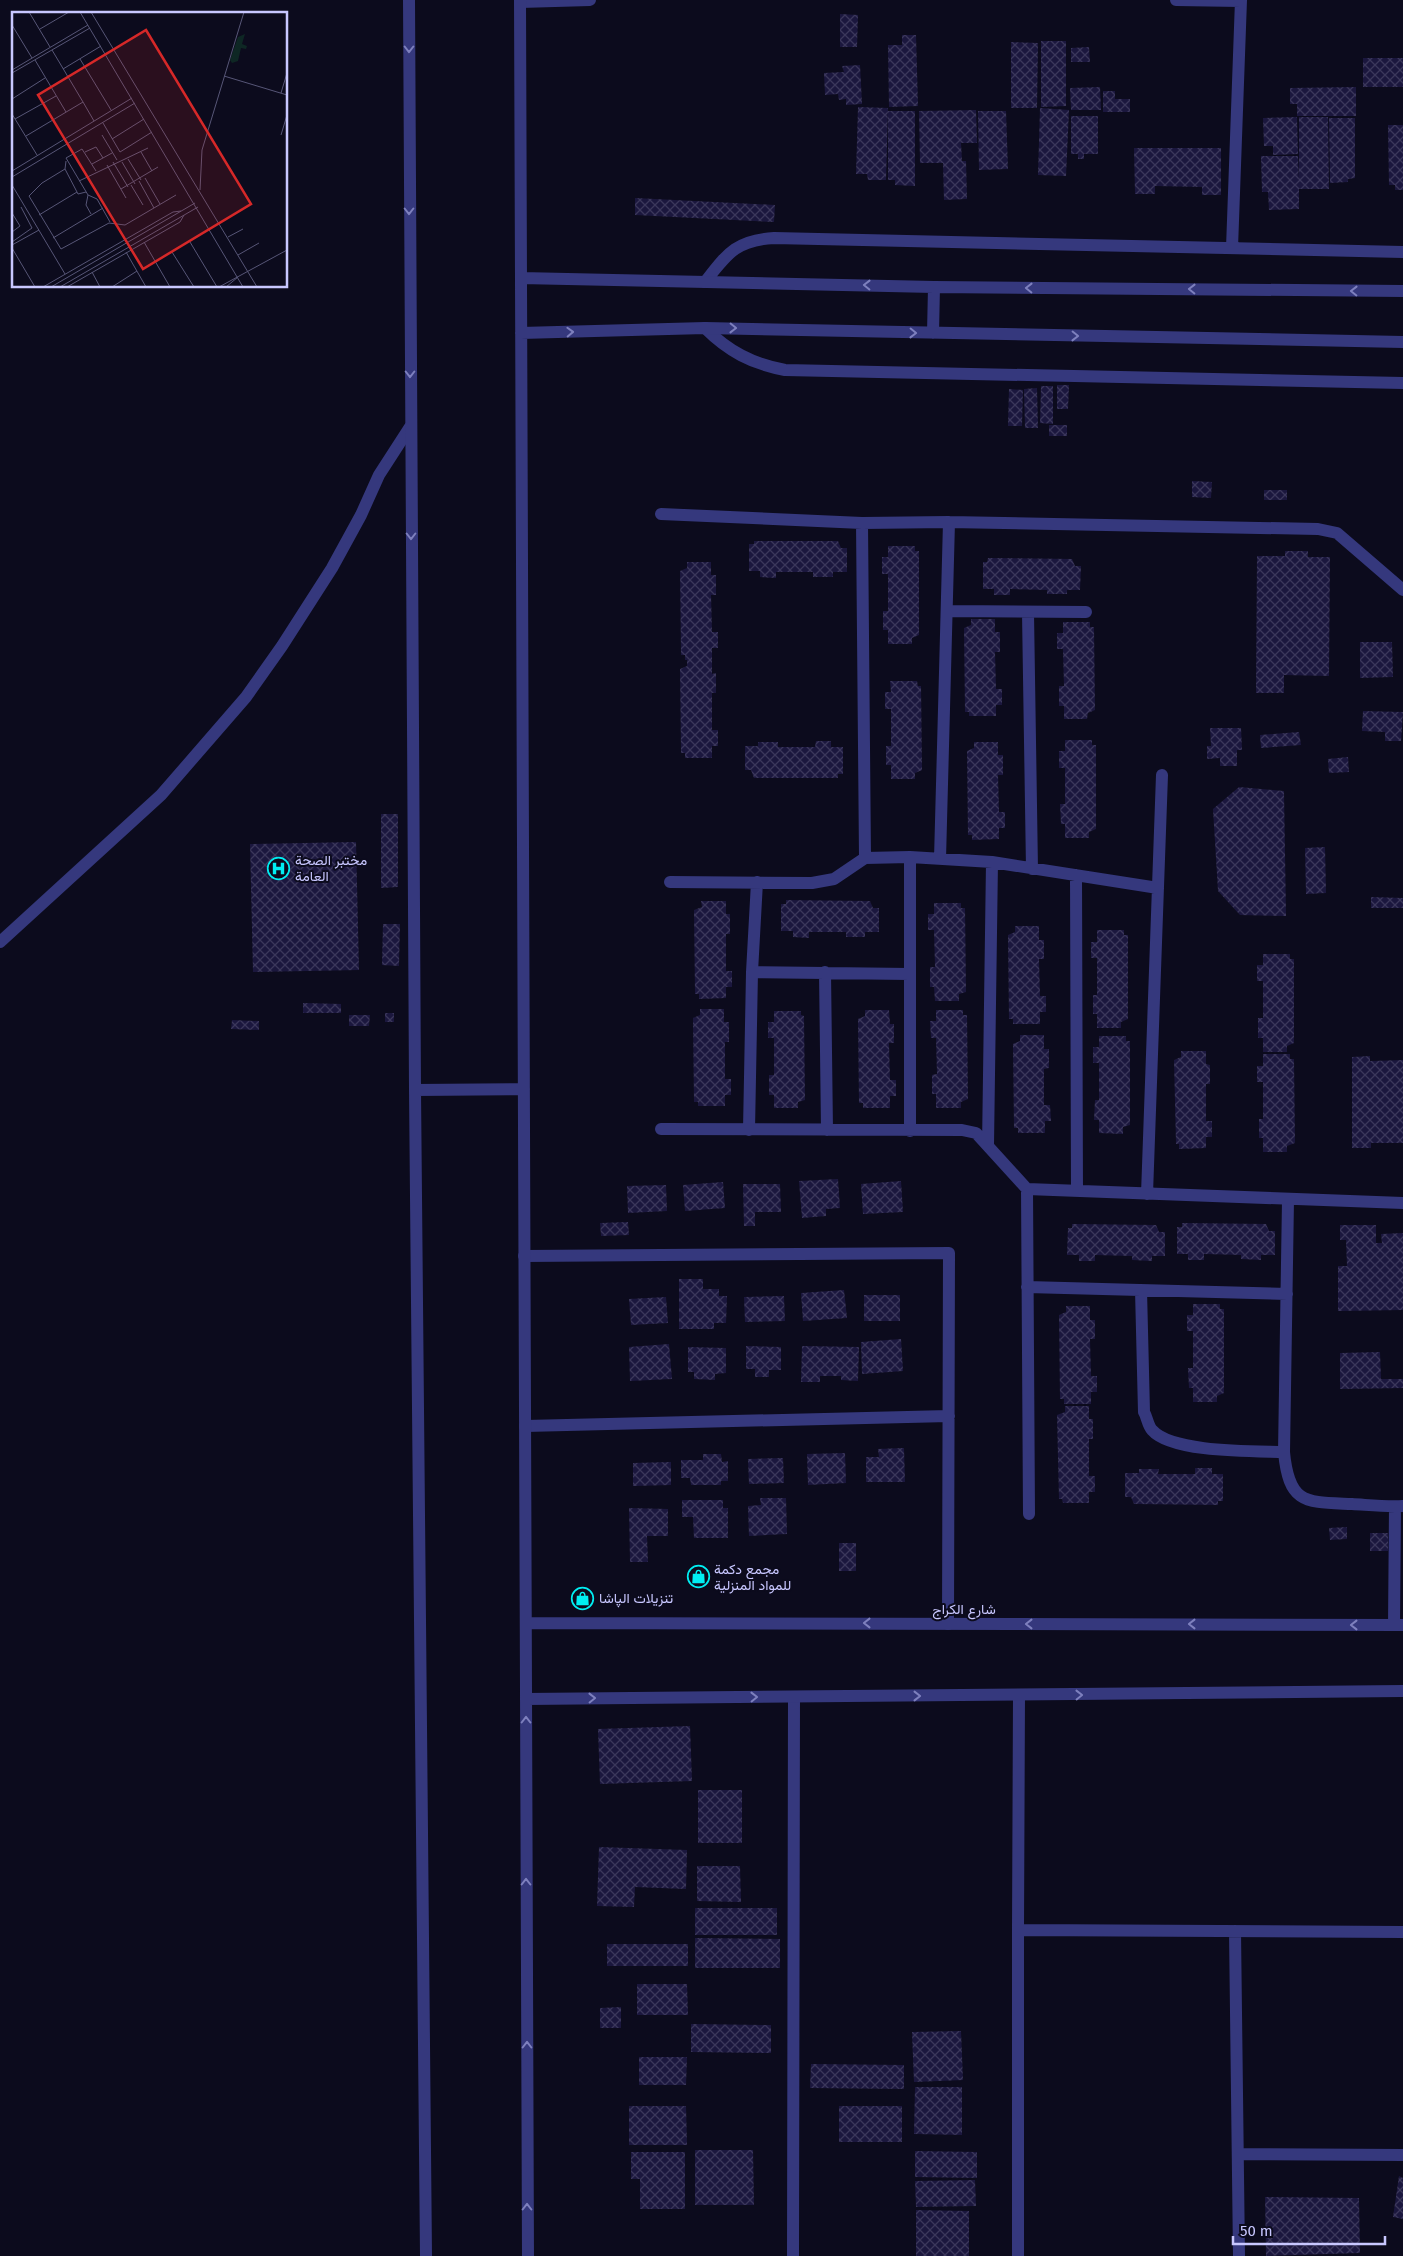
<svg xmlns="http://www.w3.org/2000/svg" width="1403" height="2256" viewBox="0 0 1403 2256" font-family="'Fira Sans',Vazirmatn,sans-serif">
	<defs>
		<pattern id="building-cross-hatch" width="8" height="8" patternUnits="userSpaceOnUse" patternTransform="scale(1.25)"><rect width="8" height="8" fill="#1b173e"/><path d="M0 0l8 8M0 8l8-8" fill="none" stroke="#3b375b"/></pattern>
	</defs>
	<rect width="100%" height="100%" fill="#0c0b1d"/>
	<path fill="url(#building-cross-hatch)" d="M840,14L858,15L857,47H840Z
		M902,35H916L918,106L889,107L888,45H902Z
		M1041,41H1066V106L1041,107Z
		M1011,42L1038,43L1037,108H1011Z
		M1089,47L1090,62H1071V48Z
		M1363,58H1403V87H1363Z
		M860,65L862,104L846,105V99L839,100L838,94L825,95L824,73L844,72L842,66Z
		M1100,87L1101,110H1071L1070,88Z
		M1356,87V116H1297V104H1290V88Z
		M1103,91H1115V99H1130V112H1103Z
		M858,107L888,108L886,180H868L867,174H856Z
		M1040,108L1069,110L1066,176L1038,175Z
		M976,110L977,143H961L962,161H966L967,199L944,200L943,163H920L919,111Z
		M888,111H915V186L895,185V180H888Z
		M978,111H1006L1008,169L979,170Z
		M1071,116H1098V154H1084V159H1078V154H1071Z
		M1297,117L1298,154L1273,155V146H1264L1263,118Z
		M1299,117H1328L1329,189H1299V209L1269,210L1268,192H1262L1261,156H1298L1299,181Z
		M1329,118H1355V178L1348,179V182L1330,183Z
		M1388,125H1403V190H1395V185H1389Z
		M1134,148H1221V195H1202V187L1155,186V194H1135Z
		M635,198L775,205L774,222L635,215Z
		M1057,385H1069L1068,409H1057Z
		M1041,386H1053V424L1040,423Z
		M1037,388L1038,428H1025L1024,389Z
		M1009,389L1023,390L1022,426H1008Z
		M1049,425H1067V436H1049Z
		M1192,481L1212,482L1211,498L1192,497Z
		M1264,490H1287V500H1264Z
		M754,541H838L841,548H847V572H833V577H813V572H776V578L760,577V571H749V544H754Z
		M888,546H915V551H919V635L912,638V644H888V630H883V611H888V574H882V557H888Z
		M1285,551H1308V557H1330L1329,676L1284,675V693H1256L1257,556H1285Z
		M988,558L1072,559L1075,566H1081L1080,590H1067V594H1047V590L1010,589V595H994V589H983V562H987Z
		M687,562H711V575H716V595H711L712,632H718V648H712V674L716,673V693H712V730H718V746H712V758H685V753H681L680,669L687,666V660H685V655H681L680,571L687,568Z
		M971,619H995V632H1000V652H995L996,689H1002V705H996V716H969V712H965L964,628L971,625Z
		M1063,622H1090V627H1094L1095,710L1088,713L1087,719H1064V706H1059V686H1064L1063,649H1057V633H1063Z
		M1360,642H1392L1393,677L1360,678Z
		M890,681H917L918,686H921L922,770L915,773V779H891V765H886V746H891V709H885V692H891Z
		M1363,711L1403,712L1401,741H1385V732L1362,731Z
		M1210,728H1241L1242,750H1237V766H1220V758L1207,759V746H1211Z
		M1299,732L1301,745L1261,748L1260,735Z
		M1065,740H1092V745H1096V829L1089,832V838H1065V824H1061L1060,804H1065V768H1059V751H1065Z
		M816,741H831V747H843V774H838V778H754L751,770H745V746H758V742H778V747H815Z
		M974,742H998V755H1003V775H998L999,812H1005V828H999V839L972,840V835H968L967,751L974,748Z
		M1348,757L1349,772L1329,773L1328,759Z
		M1239,787L1284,791L1286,916L1240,915L1218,891L1213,809Z
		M381,814H398V887L381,888Z
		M356,842L359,970L253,972L250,844Z
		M1325,847L1326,893L1306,894L1305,848Z
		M1371,897L1403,898V908H1371Z
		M786,900L870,901L873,908H879V932H865V937H846V932H809V938L793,937V931H781V904H786Z
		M701,901H726V914H730V934H726V971H732V987H726V998L699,999V994H695L694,910L702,907Z
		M934,903H961V908H965L966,992L959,994V1001H935L934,987H930V967H935L934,930H928V914H934Z
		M383,924H400L399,966L382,965Z
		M1015,926H1039V940H1044V959H1039L1040,996H1046V1012H1040V1024H1013V1019H1009L1008,935L1015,932Z
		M1097,930H1124V935H1128V1019L1121,1022V1028H1097V1014H1093V995H1097V958H1091V942H1097Z
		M1263,954H1290V959H1294V1043L1287,1046V1052H1263V1038H1258V1018H1263V981H1257V965H1263Z
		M303,1003L341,1004V1013H303Z
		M700,1009H724V1022H729V1042H725V1079H731V1095H725V1106H698V1102H694L693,1018L700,1015Z
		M865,1010H889L890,1024H894V1043H889L890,1080H896V1096H890V1108H863V1103H859L858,1019L865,1016Z
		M936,1010H963V1015H967L968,1099L961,1102V1108H936V1094H932V1075L937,1074L936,1038H931L930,1021H936Z
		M774,1011H801V1015L804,1016L805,1100L798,1102V1108H774V1095H769V1075H774V1038H768V1022H774Z
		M385,1013H394V1022H385Z
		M349,1015H370L369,1026H349Z
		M232,1020L259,1021V1030L231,1029Z
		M1020,1035H1044V1049H1049V1068L1044,1069V1105H1050L1051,1121H1045V1133H1018V1128H1014L1013,1044L1020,1041Z
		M1099,1036H1126V1041H1130V1125L1123,1127V1134L1099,1133V1120H1094L1095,1100H1099V1063H1093V1047H1099Z
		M1181,1051H1206V1064L1210,1065V1084H1206V1121H1212V1137H1206V1148L1179,1149V1144H1176L1174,1060L1181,1057Z
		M1263,1054H1290V1059H1294L1295,1143L1287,1146V1152H1263V1138H1259V1119H1263V1082H1257V1066H1263Z
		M1370,1056V1061L1403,1060V1143H1371V1148H1352V1057Z
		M838,1179L840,1208L826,1209V1216L802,1218L799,1181Z
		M901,1181L903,1212L863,1214L861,1184Z
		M723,1182L725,1208L685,1211L683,1185Z
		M743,1184H780L781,1212H755V1226H744Z
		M666,1185L667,1211L628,1213L627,1186Z
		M628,1222L629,1235L601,1236L600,1223Z
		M1182,1223L1266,1224L1269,1231H1275V1255H1261V1260L1241,1259V1255L1204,1254V1260H1188V1254H1177V1227H1182Z
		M1072,1224L1156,1225L1159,1232H1165V1256H1152V1261L1132,1260V1256L1095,1255V1261H1079V1255H1067L1068,1228H1072Z
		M1340,1225H1376V1243H1382L1381,1234L1403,1233V1310L1338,1311V1266H1347L1346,1240H1340Z
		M679,1279H703V1289H719V1296H727L726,1323H714V1329H679Z
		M844,1290L847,1318L803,1321L801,1293Z
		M864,1295H900V1321H864Z
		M784,1296L785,1321L745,1322L744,1297Z
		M666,1297L668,1323L631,1325L629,1299Z
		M1193,1304H1220V1309H1224V1393L1217,1396V1402H1193V1388H1189L1188,1368H1193V1331H1187V1315H1193Z
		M1066,1306H1090V1320H1095V1339H1090L1091,1376H1097V1392H1091V1404H1064V1399H1060L1059,1315L1066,1312Z
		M901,1339L903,1371L862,1374L861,1342Z
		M669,1344L672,1379L630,1381L629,1347Z
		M746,1346L781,1347V1370H769V1377H755V1369H746Z
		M802,1346L859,1347L858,1381L841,1380V1376H820V1382H801Z
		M688,1347L726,1348V1373L715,1374V1380L694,1379V1372H688Z
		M1380,1352L1381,1379H1403V1388L1340,1389V1353Z
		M1065,1406H1089V1419H1093V1439H1089V1476H1095V1492H1089V1503H1063L1062,1499H1059L1057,1415L1065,1412Z
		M904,1448L905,1482H866V1457H879L878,1449Z
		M845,1453L846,1483L808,1485L807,1454Z
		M703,1454H721L722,1462L728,1461V1481H721V1485H691L690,1478H681V1460H703Z
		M783,1458L784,1483L749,1484L748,1459Z
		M671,1462V1485L633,1486V1463Z
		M1195,1468H1212V1474H1223V1501H1218V1505L1134,1504L1131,1497H1125V1473H1139V1469H1159L1158,1474H1195Z
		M760,1498H786L787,1534L749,1536L748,1506L761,1505Z
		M682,1500H723V1508H728V1538H694L693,1517H682Z
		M629,1508L668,1509V1536H647L648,1562H630Z
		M1347,1527V1539L1330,1540L1329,1528Z
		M1370,1533H1388V1551H1370Z
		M839,1543H856V1571H839Z
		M690,1726L692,1781L600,1784L598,1729Z
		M698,1790H742V1843H698Z
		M599,1847L687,1850L686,1889L635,1887L634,1907L597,1906Z
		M697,1866H740L741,1902L697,1901Z
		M695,1908H777V1935H695Z
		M695,1938L780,1939V1968H695Z
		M607,1944H688V1966H607Z
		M637,1984H687L688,2015H637Z
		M621,2007V2028H600V2008Z
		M691,2024L771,2025V2053L691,2052Z
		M961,2031L963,2080L914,2082L912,2032Z
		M639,2057H687L686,2085H639Z
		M811,2064L904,2065V2089L810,2088Z
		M915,2087H962V2135L914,2134Z
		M629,2106H686L687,2145H629Z
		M839,2106H902V2142H839Z
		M695,2150H753L754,2205H695Z
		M915,2151L977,2152V2178L915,2177Z
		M631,2152H685V2209H640V2179H631Z
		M1399,2176L1403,2178V2219L1393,2217Z
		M975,2180L976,2206L916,2207L915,2181Z
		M1265,2197L1359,2198L1360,2253L1266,2256Z
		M916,2210L969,2211V2256H916Z"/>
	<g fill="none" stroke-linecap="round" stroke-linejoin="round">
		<path stroke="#35387d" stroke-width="12" d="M1176,0L1241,1
			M520,2L590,0
			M1232,248L1241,0
			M705,282C727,254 736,240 774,238L1403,252
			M705,328C728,351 752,364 785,370L1403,383
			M661,514L862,523L949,522L1318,529L1337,533L1403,590
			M862,523L865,858
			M947,611L1086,612
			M1028,613L1032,869
			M910,857V1131
			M940,859L949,522
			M1076,875L1077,1191
			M670,882L812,883L834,879L865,858L910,857L992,862L1158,888
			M0,942L161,795L246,697L282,646L332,568L361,515L379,475L410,427
			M752,972L910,974
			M825,972L827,1130
			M661,1129L962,1130L976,1133L1027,1189L1029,1514
			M749,1130L752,972L757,882
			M988,1146L992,862
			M1027,1189L1403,1203
			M1147,1194L1162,775
			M1288,1200L1284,1452C1289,1505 1306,1502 1352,1504C1369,1505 1386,1507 1403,1506
			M524,1256L949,1253L948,1624
			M1027,1287L1287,1294
			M1141,1290L1144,1412C1147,1417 1148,1426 1152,1430C1172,1453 1254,1451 1284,1452
			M525,1426L949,1416
			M1394,1625L1395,1507
			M1018,1930L1019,1695
			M1235,1931L1239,2256
			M1238,2154L1403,2155
			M793,2256L794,1697
			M1018,2256V1930L1403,1932"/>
		<path stroke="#35387d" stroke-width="12" d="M409,0L415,1090L426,2256
			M520,0L528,2256
			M521,278L934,287L1403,291
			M521,333L705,328L1403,342
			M933,333L934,287
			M415,1090L524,1089
			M526,1623L1403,1625
			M526,1699L1403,1691"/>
	</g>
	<defs><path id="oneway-chevron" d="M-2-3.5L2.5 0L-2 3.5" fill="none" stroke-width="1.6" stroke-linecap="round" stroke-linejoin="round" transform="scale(1.25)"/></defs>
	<g stroke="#7e80be">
		<use href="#oneway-chevron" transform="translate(409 49) rotate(90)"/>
		<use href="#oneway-chevron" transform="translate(409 211) rotate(90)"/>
		<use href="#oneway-chevron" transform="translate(867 285) rotate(-179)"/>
		<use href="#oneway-chevron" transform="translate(1029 288) rotate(-179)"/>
		<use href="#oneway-chevron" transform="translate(1192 289) rotate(-179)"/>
		<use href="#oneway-chevron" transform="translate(1354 291) rotate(-179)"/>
		<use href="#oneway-chevron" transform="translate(733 328) rotate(1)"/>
		<use href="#oneway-chevron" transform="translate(570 332) rotate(-2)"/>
		<use href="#oneway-chevron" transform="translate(913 333) rotate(1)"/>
		<use href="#oneway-chevron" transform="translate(1075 336) rotate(1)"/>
		<use href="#oneway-chevron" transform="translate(410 374) rotate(90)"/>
		<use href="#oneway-chevron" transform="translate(411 536) rotate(90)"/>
		<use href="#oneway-chevron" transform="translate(867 1623) rotate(-180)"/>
		<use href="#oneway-chevron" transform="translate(1029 1624) rotate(-180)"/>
		<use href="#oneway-chevron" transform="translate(1192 1624) rotate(-180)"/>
		<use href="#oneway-chevron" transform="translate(1354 1625) rotate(-180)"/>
		<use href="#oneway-chevron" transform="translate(1079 1695) rotate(-1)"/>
		<use href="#oneway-chevron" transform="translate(917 1696)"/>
		<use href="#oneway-chevron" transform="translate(754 1697) rotate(-1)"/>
		<use href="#oneway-chevron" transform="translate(592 1698) rotate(-1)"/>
		<use href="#oneway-chevron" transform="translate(526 1720) rotate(-90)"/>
		<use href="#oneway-chevron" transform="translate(526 1882) rotate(-90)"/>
		<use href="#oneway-chevron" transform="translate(527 2045) rotate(-90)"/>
		<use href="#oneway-chevron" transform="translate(527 2207) rotate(-90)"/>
	</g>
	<defs>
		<symbol id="hospital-ring" viewBox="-11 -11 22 22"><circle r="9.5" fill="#0c0b1d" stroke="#00eef2" stroke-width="1.5"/><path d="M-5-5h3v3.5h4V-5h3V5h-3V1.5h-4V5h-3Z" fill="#00eef2"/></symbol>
		<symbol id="shop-ring" viewBox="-11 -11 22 22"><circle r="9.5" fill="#0c0b1d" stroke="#00eef2" stroke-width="1.5"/><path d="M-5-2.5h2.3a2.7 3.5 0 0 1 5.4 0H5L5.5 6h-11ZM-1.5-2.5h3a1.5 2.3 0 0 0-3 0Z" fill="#00eef2"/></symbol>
	</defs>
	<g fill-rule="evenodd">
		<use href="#hospital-ring" x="266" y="856" width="25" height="25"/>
		<use href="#shop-ring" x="686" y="1564" width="25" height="25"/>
		<use href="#shop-ring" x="570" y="1586" width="25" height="25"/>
	</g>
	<g text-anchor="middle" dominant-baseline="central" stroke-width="4" stroke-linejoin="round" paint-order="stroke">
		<g font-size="14" fill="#c8c7ff" stroke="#0c0b1d" text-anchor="start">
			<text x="295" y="860">مختبر الصحة<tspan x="295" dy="16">العامة</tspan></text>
			<text x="714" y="1569">مجمع دكمة<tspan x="714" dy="16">للمواد المنزلية</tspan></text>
			<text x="599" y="1598">تنزيلات الپاشا</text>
		</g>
		<g font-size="14" fill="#c8c7ff" stroke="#0c0b1d">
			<text x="964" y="1609">شارع الكراج</text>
		</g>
	</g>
	<g transform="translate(12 12)">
		<rect width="275" height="275" fill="#0c0b1d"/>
		<path d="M233,22L230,32L235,34L234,37L229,36L226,49L220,51L218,48L226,25Z" fill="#0e2724"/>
		<path fill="none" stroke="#575677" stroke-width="1" d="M17,0L38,35M68,0L231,275M79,0L245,275M0,13L20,46M28,17L57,0M68,47L99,98M23,48L54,100M51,57L89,34M0,58L76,13M0,61L78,16M212,64L275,83M269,81L275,61M0,87L33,66M71,90L82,109M0,102L25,143M3,107L44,84M91,111L108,140L140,120M90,123L105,148M269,123L275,103M14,124L71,90L40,38M100,127L132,107M73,140L84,135L91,146M129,140L140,159M116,147L129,168M54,149L53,157L30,171L17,184L49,237L97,211L113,213L164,183M101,150L116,175M110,150L123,172M80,152L100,141M95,153L114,186M53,157L66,182L74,180M0,159L120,86M0,165L123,91M133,166L148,192M67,169L136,136M127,169L142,196M0,173L53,262M119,173L131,193M109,177L146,155M188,178L190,138L232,0M76,183L85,187L98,210M0,201L8,214L0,220M79,202L74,193L76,183L54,146L70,137L84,159M27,203L65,180M216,225L231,217M41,226L91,196M0,230L20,216L9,195M132,230L158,275M178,230L205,275M0,233L27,218M0,236L23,275M114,240L134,275M160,240L182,275M226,243L247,231M143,250L199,216M80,260L88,275M31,275L161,200L169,199M39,275L183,191M48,275L186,195M55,275L168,210L172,203M100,275L125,259M207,275L275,238M214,275L226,265"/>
		<path fill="#d62828" fill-opacity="0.15" stroke="#d62828" stroke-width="2.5" d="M134,18L239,192L131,257L26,83Z"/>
		<rect width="275" height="275" fill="none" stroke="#c8c7ff" stroke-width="2.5"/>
	</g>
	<path d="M1233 2236v8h152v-8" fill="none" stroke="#c8c7ff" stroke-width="2.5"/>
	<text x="1240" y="2236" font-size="15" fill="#c8c7ff" stroke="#0c0b1d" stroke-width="4" paint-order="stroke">50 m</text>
</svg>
